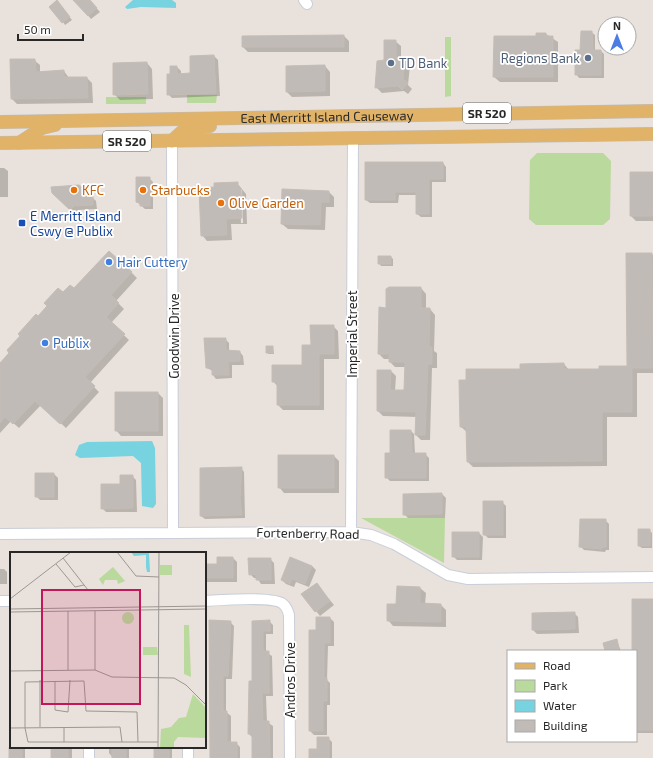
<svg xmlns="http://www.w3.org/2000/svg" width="653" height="758" viewBox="0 0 653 758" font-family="'Exo 2',sans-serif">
	<rect width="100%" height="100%" fill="#e9e1db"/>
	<path fill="#bada9d" d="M445,37H451V96L445,97Z
		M187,95H217L216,103H187Z
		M106,97H146V104H106Z
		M537,153H603L611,161L610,219L603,225H536L529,219L530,160Z
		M361,518H445L444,563Z"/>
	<path fill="#78d3e0" d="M133,0H172L176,3V8L141,7L127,9L125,7Z
		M152,441L155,448L156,504L153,508L142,506L141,463L133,456L80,458L75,455L79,445L87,442Z"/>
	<path fill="#0003" fill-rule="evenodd" d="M75,0H89L100,12L91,19Z
		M59,4L72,20L65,25L63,22Z
		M591,32L595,35V51H601L604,54V78H579L576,74L581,51Z
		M546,34L558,42V82H500L494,77L537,37Z
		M344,36L349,41V52H248L243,47Z
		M395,41L401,46V59H405L410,65L408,85L412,89L408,94L404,91L382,93L376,87Z
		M214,56L218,60L220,96L172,98L168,94L171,75L177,67L181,71V75L191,74Z
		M34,60L40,65V72L64,71L69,78H87L92,83L93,103L17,104L12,99Z
		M147,63L152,69L153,99L120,100L114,94Z
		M325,66L330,72V96L292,97L287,92Z
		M443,163L446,167V182H432V217H421L417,214V195H399L398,203H370L366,200Z
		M0,168H4L8,171V197H0Z
		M653,173V221H636L631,216Z
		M149,178L153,182V209H145L137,202Z
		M237,183L246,194L247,224H231L232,240L207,241L202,235L215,188ZM240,188L242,190L243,223H241Z
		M283,190L329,192L334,197V207H326L325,230L288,229L282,224Z
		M53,193L92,197L96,201L97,209L78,210L74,213Z
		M651,254L653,255V373H637V417H607V466L473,467L468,462L467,432L461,427L521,370L564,364L569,370H600L628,367Z
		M391,257L393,259V266H381L379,263Z
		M131,272L137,278L116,301L124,309L111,323L129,340L90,383L99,392L66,428L41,405L19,428L11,421L0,433V364L38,317L63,294Z
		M421,288L426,294V309H430L435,315L434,351L437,353V368H432L430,440H421L416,435L417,417L383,416L378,411L391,371L396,376L395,391H405L406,367H395L390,362V359H384L379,354L387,309Z
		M333,326L338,331L339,359H324V410H283L278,405V387L273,381L303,366L312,346Z
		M225,339L229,343V351L240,352L243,356L244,365H232V378L216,379L213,375V371L207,368Z
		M267,347H273L274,354H268Z
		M158,393L163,398V436H121L116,430Z
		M411,431L414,434L415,454H425L429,458V481H390L386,477L391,454Z
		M334,456L339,461V493H284L279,487Z
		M241,468L244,472L245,518L205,519L201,516Z
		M54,474L58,478V500H40L36,496Z
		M132,476L136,480L137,512H106L102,508L121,485Z
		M442,494L446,498L445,518H408L404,514Z
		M502,502L506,506V538H488L484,534Z
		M605,520L609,524V550H606L605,552L584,550L580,546Z
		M649,530L652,533V548H642L639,546Z
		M479,533L483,537L482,560H457L453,556Z
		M233,558L237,562V582H205V562L206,565H218Z
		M270,559L274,563L275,584H261L257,578H254L250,574Z
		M10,562H11V574L10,573Z
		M312,566L316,570L309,587L296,582L294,587L286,584L282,580Z
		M0,569H4L7,572V584H0Z
		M398,587L420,588L426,593L425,604L441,605L446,610V627L393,626L388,620L397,605Z
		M320,588L334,605L320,616L303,595Z
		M653,600V733H637L636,651H633Z
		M574,613L578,617L579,633L537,634L533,630Z
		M330,618L334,622V646H328L327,680L330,683V705H327V735H314L310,731L317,631Z
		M269,621L273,625V634H266V652L272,656L273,696H266L267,722L273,726V758H253V738L249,734V712L253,682V622Z
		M9,622H11V632L9,630Z
		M230,622L234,626L232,679H226V712L231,716V743H236L240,747V758H211Z
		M617,641L621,651H606Z
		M9,684H11V709L9,707Z
		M10,730L11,747H25V758H10Z
		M328,738L332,742V758H309Z
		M52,747H72V758H52Z
		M109,747H129V758H113L109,753Z
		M155,747H172V758H155Z"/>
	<path fill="#c1bbb7" stroke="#c4bcb5" d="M57,0L70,17L62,23L49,7Z
		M73,0H90L97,8L88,16Z
		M581,31H592L593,50H601V75H575V50H580Z
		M536,33H546V36H553V77H493L494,36H536Z
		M344,35V47H242V36Z
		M384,40H396V58H405L403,79L408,83L402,90L398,86L375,88L377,61L384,60Z
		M214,55L216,93L167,95V74H170V66H177V74L190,73V56Z
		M10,59H35L36,72L64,70V77H87L88,98L11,99Z
		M147,62L148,94L113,95V63Z
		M325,65V91L286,92V66Z
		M365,162H443V179H429V214H416V192H395V200H365Z
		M630,172H653V216H630Z
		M136,177H150V206H140V203L136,202Z
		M238,182V188H241L242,218L226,219L227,235L201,236L199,188L214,187V183Z
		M79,185L93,196V205L74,206L70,210L52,193L51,187Z
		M282,189L329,191V202H321L320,225L281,224Z
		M109,251L132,272L111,295L119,303L106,317L125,334L85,377L95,386L60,424L35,401L13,424L5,417L0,423V363L9,353L7,350L20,336L18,334L36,314L38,316L47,306L44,303L58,288L63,292L70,285L74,288Z
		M626,253H652L653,368H632V412H602V461L467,462L466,427H460L459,380H466V369H520V364L564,363V369H599V366H627Z
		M378,256H391V264H378Z
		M389,287H421V308H430L429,347H432V364H428L425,435H415L416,412L377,411V370H391L390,390H404L405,362H389V354H378L379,307L386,308V289Z
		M310,325H334V354H319V405H277V382H272V365H302V345H311Z
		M204,338H226V350L240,351V361L228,362L229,375H212V368H206Z
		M266,346H273V353H266Z
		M115,392H158V431H115Z
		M390,430H411L412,453H426V478H385V453H390Z
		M278,455H334V488H278Z
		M242,467L240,499L242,515L200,516V468Z
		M35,473H54V497H35Z
		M120,475H133V508L101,509V484H120Z
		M442,493V514L403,515V494Z
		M483,501H503V535H483Z
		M580,519H606V547H602V549L579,547Z
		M638,529H650V546H638Z
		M452,532H479V557H452Z
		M217,557H233V578H205V564H217Z
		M290,557L312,566L305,584L292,579L290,584L281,580Z
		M248,558H271V580H256V574L249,575Z
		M317,583L330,601L315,612L301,594Z
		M397,586L420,587V603L441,604V622L387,621V604H396Z
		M632,599H653V730H636V651H632Z
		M575,612V629L532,630V613Z
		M316,617H330V643H324V678H327V701H323V731H309V630H316Z
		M209,620L231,621L228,676H223V711H227V742H237V758H210Z
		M270,620V631H263V651H269V693H262L263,721H269L270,758H252V734H248L249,681H252V621Z
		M617,639L619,649L616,651H605L603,643Z
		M317,737H329V758H309V749H317Z
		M9,747H22V758H9Z
		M51,747H68V758H51Z
		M112,747H126V758H112Z
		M154,747H169V758H154Z"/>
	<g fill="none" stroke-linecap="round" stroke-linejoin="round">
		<defs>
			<path id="minor" d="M304,0L307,4
				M172,141L173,532
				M351,532L353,137
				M0,534L351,532L371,535L394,544L448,575L468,579L653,577
				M0,601H11
				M205,601C219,600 275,596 283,604C287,607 288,611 289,615L290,758
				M89,758V747
				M188,758V747"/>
			<g id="major">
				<path id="s1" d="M0,122L653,111"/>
				<path d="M172,141L184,130L210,126"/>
				<path d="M0,143L653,134"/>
				<path d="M19,143L42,128L55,125"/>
			</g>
		</defs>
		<use href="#minor" stroke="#c9ced8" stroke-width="12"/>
		<use href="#major" stroke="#bebebe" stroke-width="14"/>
		<use href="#minor" stroke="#fff" stroke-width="10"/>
		<use href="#major" stroke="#e0b368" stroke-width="13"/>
	</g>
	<g fill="#5c6f8a" stroke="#fff" stroke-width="1.5">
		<circle cx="588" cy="58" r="4"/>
		<circle cx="391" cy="63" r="4"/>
	</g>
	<g fill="#e8710a" stroke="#fff" stroke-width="1.5">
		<circle cx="74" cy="190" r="4"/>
		<circle cx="143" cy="190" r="4"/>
		<circle cx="221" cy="203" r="4"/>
	</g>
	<rect fill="#1a4fb4" stroke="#fff" stroke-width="1.5" x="18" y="219" width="8" height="8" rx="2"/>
	<g fill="#3f7fe0" stroke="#fff" stroke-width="1.5">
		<circle cx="109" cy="262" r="4"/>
		<circle cx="45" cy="343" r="4"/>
	</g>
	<g text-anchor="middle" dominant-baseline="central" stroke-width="3.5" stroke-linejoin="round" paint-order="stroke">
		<g fill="#fff" stroke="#686868" stroke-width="1">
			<rect x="463" y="103" width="48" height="20" rx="3"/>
			<rect x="103" y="131" width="48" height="20" rx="3"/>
		</g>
		<g font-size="12" font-weight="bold" fill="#282828">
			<text x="487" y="113">SR 520</text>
			<text x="127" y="141">SR 520</text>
		</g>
		<g font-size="13" fill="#4e5e75" stroke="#fff" text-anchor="end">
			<text x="580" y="58">Regions Bank</text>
			<text x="399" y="63" text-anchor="start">TD Bank</text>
		</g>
		<g font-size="13" fill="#282828" stroke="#fff">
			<text stroke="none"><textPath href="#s1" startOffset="327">East Merritt Island Causeway</textPath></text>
			<text transform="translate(352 334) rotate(-90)">Imperial Street</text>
			<text transform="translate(174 336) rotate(-90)">Goodwin Drive</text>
			<text transform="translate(308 533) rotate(1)">Fortenberry Road</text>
			<text transform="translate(290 680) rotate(-90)">Andros Drive</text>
		</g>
		<g font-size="13" fill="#c56008" stroke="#fff" text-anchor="start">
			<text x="82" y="190">KFC</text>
			<text x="151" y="190">Starbucks</text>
			<text x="229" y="203">Olive Garden</text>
		</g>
		<g font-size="13" fill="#164399" stroke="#fff" text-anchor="start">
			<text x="30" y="216">E Merritt Island<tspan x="30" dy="15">Cswy @ Publix</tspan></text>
		</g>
		<g font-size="13" fill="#366cbe" stroke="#fff" text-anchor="start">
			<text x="117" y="262">Hair Cuttery</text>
			<text x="53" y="343">Publix</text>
		</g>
	</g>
	<g transform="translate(10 552)">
		<rect width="196" height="196" fill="#e9e1db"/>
		<path d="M150,13H162V23H150ZM103,15L115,29L108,32L107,28H95L93,33L89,27ZM112 66a6 6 0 1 1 12 0a6 6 0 1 1-12 0ZM174,73H179L181,125L174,122ZM133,95H147L148,103H133ZM183,142L196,156V186L168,185L164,190V196H150L151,177L161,175L169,166L176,165Z" fill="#bada9d"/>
		<path d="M121,0H139L140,20H137L136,15V3L124,4Z" fill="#78d3e0"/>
		<path fill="none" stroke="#9c9793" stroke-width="1" d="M107,0L126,24L149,25M53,6L78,38M46,12L65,35L74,33M0,47L61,0M0,57L196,54M58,59V118M0,60L196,57M85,118V59M0,119L85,118L102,125L164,126L176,133L196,153M45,129V158L58,160L60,128M30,175V128M54,175V190M0,176L110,175L112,190M128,190L127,160L76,159L74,129L15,130V176L18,190H148M148,196L149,0"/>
		<path fill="#c2185b" fill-opacity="0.15" stroke="#c2185b" stroke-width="2" d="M32,38H130V152H32Z"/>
		<rect width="196" height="196" fill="none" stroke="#282828" stroke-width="2"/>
	</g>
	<rect x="507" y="650" width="130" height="92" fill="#ffffff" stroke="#a9a9a9"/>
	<rect x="515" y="663" width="20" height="6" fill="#e0b368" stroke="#a9a9a9"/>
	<text x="543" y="670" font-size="12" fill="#282828">Road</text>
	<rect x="515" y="680" width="20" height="12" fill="#bada9d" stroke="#a9a9a9"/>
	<text x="543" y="690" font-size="12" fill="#282828">Park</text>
	<rect x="515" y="700" width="20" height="12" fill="#78d3e0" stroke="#a9a9a9"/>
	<text x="543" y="710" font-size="12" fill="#282828">Water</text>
	<rect x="515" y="720" width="20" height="12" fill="#c1bbb7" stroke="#a9a9a9"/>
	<text x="543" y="730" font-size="12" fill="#282828">Building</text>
	<g transform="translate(617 36)"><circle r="19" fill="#ffffff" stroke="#a9a9a9"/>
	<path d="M0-3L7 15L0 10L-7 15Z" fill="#4b7de5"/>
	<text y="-6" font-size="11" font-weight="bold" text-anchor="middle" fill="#282828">N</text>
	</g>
	<path d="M18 34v6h65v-6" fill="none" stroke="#282828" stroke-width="2"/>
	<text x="24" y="34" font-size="12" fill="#282828" stroke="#ffffff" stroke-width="3" paint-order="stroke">50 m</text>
</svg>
